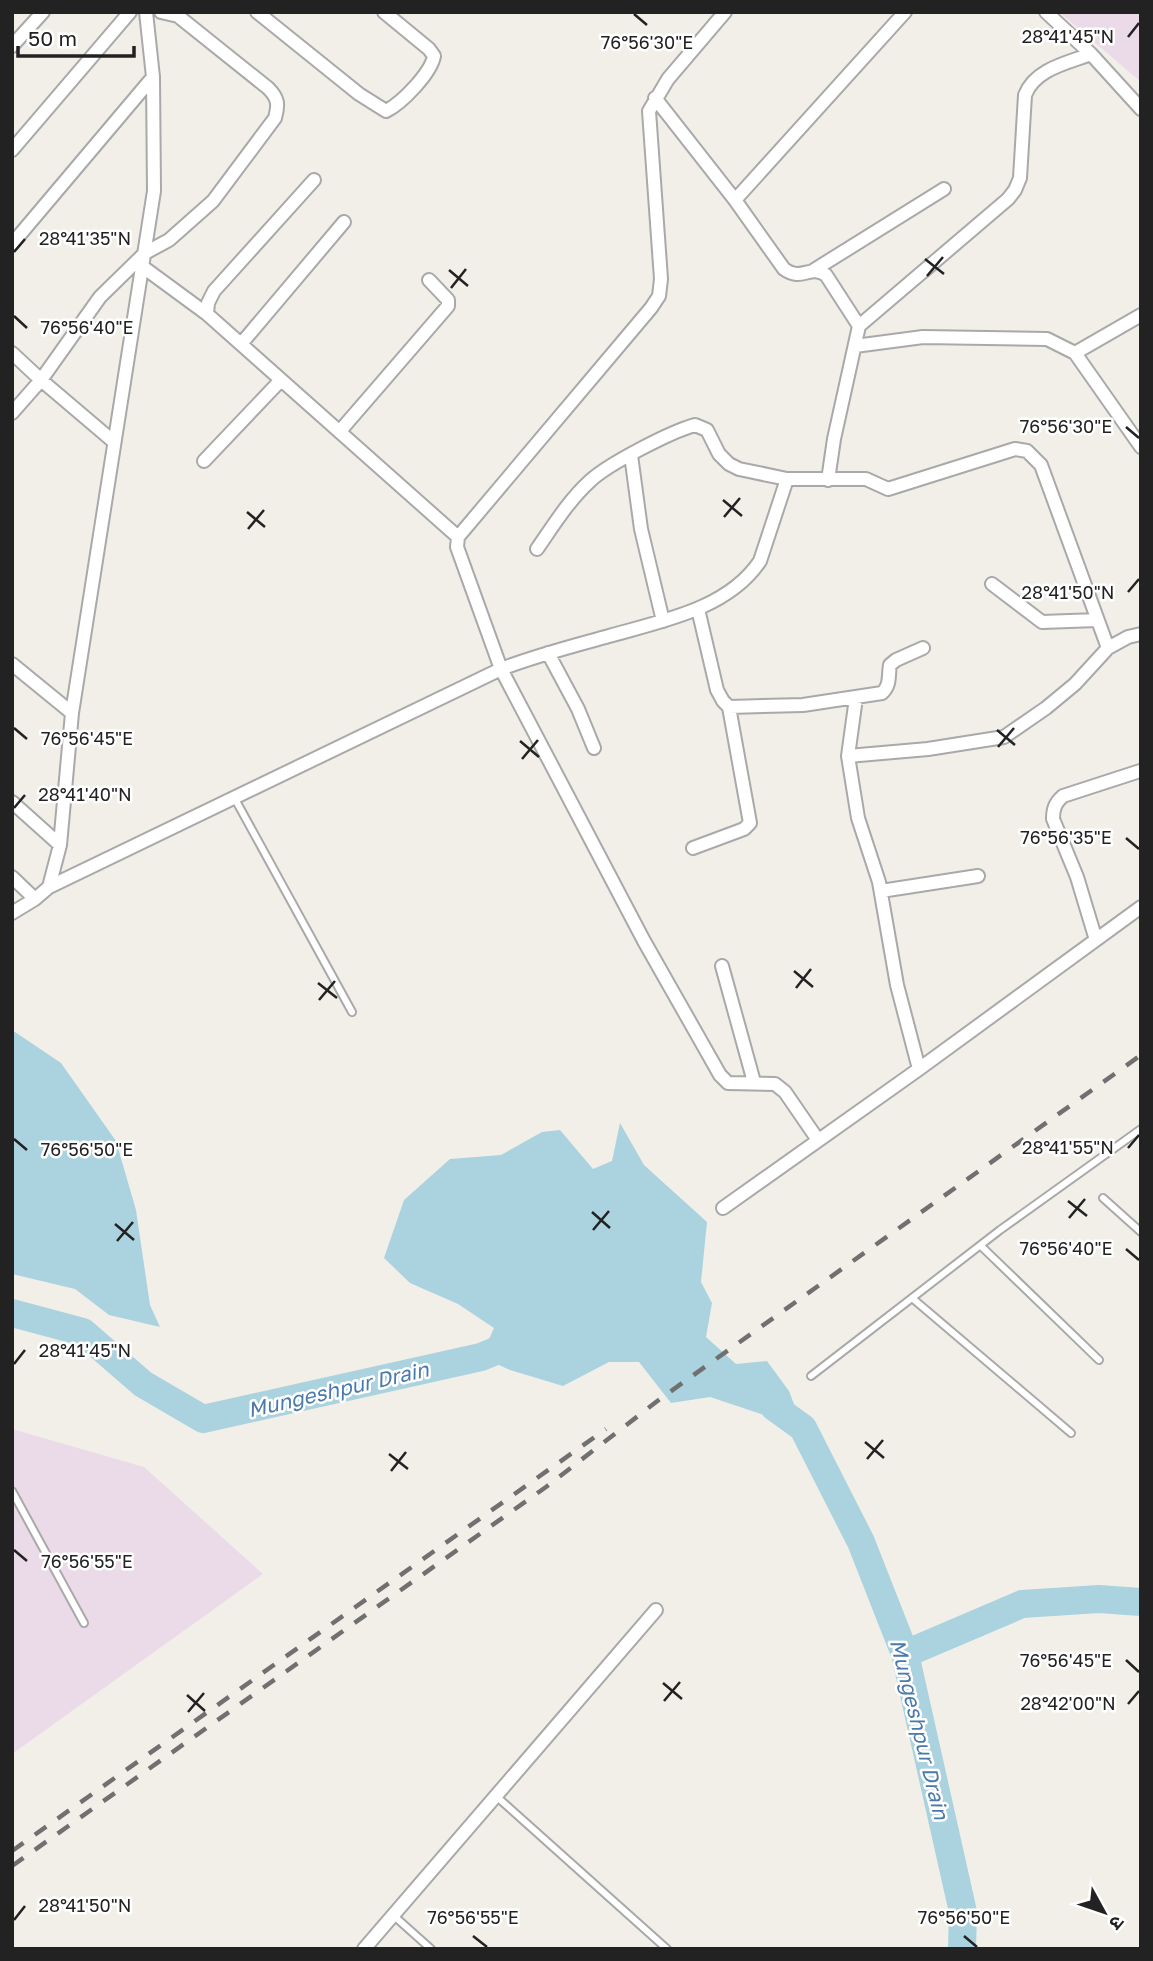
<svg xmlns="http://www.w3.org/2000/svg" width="1153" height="1961" viewBox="0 0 1153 1961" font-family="'Golos Text','Noto Sans Devanagari',sans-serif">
	<rect width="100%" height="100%" fill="#f2efe9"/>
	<path fill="#ebdbe8" d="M1059,12H1141V82Z
		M12,1429L144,1467L263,1574L12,1754Z"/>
	<path fill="#aad3df" d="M12,1030L61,1063L116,1141L136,1210L150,1305L160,1327L109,1315L75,1289L12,1274Z
		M620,1123L644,1165L707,1222L701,1282L712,1303L706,1337L736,1364L767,1361L789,1391L803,1428L710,1397L671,1403L639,1362H609L563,1386L510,1370L481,1357L494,1328L458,1304L410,1283L384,1258L404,1200L450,1159L501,1155L542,1132L560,1130L593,1169L612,1161Z"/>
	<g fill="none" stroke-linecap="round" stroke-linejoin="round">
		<path stroke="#aad3df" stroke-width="28" d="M12,1313L83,1332L143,1384L203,1419L481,1357L515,1343
			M774,1407L803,1428L861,1542L905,1654L963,1912L962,1949
			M905,1654L1022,1604L1099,1599L1141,1602"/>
		<defs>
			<path id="service" d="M235,799L352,1012
				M1103,1198L1141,1232
				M981,1246L1099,1360
				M912,1298L1071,1433
				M811,1376L1000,1230L1141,1129
				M12,1491L84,1623
				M496,1796L667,1949
				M393,1915L431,1949"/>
			<path id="minor" d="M257,12L359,94L386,111C402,103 431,73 434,56L429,49L384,12
				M725,12L668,79L649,111L661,279L659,296L651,308L458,537L457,547L501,669C537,655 573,646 609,636C662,621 728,609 760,561L787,479
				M1046,12L1091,54L1141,109
				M12,46L43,12
				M655,98L735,200L784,269C802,282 810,264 826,275L859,326L834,439L828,480
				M12,150L130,12
				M735,200L905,12
				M12,244L153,77
				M143,267L207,314L458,537
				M814,270L944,189
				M207,314L208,303L214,291L314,180
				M859,326L1008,199L1015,190L1020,178L1025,95C1035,69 1067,63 1091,54
				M241,344L344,222
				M855,346L923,337L1047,339L1075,353L1141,447
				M12,353L41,380L114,442
				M1075,353L1141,315
				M12,413L41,380L100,297L145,253L169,240L213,201L275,118C279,104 278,98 268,88L178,16L161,12
				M340,431L448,306V300L429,280
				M631,455L641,529L663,621
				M204,461L280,381
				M537,549C553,526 569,500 590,481C608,464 670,432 695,425L707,430L719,454L729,464L739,469L787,479H866L888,489L1015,449L1027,451L1041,465L1108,648
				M992,584L1042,622L1097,620
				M698,609L717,690L723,701L729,707L803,705L882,693C891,685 888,675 890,665L896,660L923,648
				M548,653L578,709L594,748
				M12,664L72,713
				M856,698L848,756L858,818L879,882L897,985L919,1069
				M848,756L928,749L1004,737L1046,708L1075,684L1108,648L1128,637L1141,634
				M12,802L60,845
				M693,848L744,829L750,823L729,707
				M12,877L35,899
				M49,887L60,845L72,713L154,191L153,77L146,12
				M881,891L978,876
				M12,913L35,899L49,887L501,669L644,941L720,1075L728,1083L775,1084L785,1092L818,1140
				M1096,940L1077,877L1053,819C1053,809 1055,803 1063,796L1140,771
				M722,966L754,1082
				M723,1208L919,1069L1141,907
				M364,1949L656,1610"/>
		</defs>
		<use href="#service" stroke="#a9a9a9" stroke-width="10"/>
		<use href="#minor" stroke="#a9a9a9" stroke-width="16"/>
		<use href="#service" stroke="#fff" stroke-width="6"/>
		<use href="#minor" stroke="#fff" stroke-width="12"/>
		<path stroke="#707070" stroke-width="4.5" stroke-dasharray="14 14" stroke-linecap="butt" d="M12,1851L606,1429
			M12,1866L546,1487L660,1399L1141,1055"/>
	</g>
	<path fill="none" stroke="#222" stroke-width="2.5" d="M634,14L647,25M1128,37L1139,23M14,252L25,239M925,259L944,274M449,270L468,286M927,276L943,257M451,288L466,269M14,316L27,328M1126,427L1139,438M723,500L742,516M247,512L265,527M724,517L740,498M248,529L264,510M1128,592L1139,579M14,728L27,739M997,730L1015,745M520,741L539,757M998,747L1014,728M522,759L538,740M14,808L25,795M1126,838L1139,849M794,971L813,987M318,983L337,998M796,988L811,969M319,1000L335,981M14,1139L27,1150M1128,1148L1139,1135M1068,1201L1087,1216M592,1212L610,1228M1069,1218L1085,1199M115,1224L134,1240M593,1230L609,1211M117,1241L133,1222M1126,1249L1139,1260M14,1364L25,1350M865,1442L884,1458M389,1454L408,1469M867,1459L883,1440M391,1471L406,1452M14,1550L27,1561M1126,1660L1139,1672M663,1683L682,1699M187,1695L205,1711M664,1701L680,1682M1128,1704L1139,1691M188,1712L204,1693M14,1920L25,1906M473,1936L487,1947M964,1936L977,1947"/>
	<g text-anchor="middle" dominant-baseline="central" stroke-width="5" stroke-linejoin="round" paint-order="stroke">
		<g font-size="21" font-style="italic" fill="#4a7aab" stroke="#fff">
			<text transform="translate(338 1389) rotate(-13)">Mungeshpur Drain</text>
			<text transform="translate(920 1729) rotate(76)">Mungeshpur Drain</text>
		</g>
	</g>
	<g font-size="18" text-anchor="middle" fill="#222" stroke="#fff" stroke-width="5" stroke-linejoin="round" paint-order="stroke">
		<text x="1068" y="43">28°41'45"N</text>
		<text x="647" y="49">76°56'30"E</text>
		<text x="85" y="245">28°41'35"N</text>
		<text x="87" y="334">76°56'40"E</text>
		<text x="1066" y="433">76°56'30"E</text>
		<text x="1068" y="599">28°41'50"N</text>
		<text x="87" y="745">76°56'45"E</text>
		<text x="85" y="801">28°41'40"N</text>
		<text x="1066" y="844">76°56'35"E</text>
		<text x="1068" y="1154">28°41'55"N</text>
		<text x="87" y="1156">76°56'50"E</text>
		<text x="1066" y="1255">76°56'40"E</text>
		<text x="85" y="1357">28°41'45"N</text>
		<text x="87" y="1568">76°56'55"E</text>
		<text x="1066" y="1667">76°56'45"E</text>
		<text x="1068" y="1710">28°42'00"N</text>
		<text x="85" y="1912">28°41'50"N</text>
		<text x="473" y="1924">76°56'55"E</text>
		<text x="964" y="1924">76°56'50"E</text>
	</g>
	<rect width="1153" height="1961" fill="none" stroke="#222222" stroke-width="28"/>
	<g transform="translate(1104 1912) rotate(130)" stroke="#ffffff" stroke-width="5" paint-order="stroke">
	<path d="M0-5L12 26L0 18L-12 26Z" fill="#222222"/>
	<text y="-10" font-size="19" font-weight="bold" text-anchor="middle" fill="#222222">उ</text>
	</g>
	<path d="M18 46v10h116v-10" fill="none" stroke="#222222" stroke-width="3.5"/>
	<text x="28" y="46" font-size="21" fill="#222222" stroke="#ffffff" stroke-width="5" paint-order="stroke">50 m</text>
</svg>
